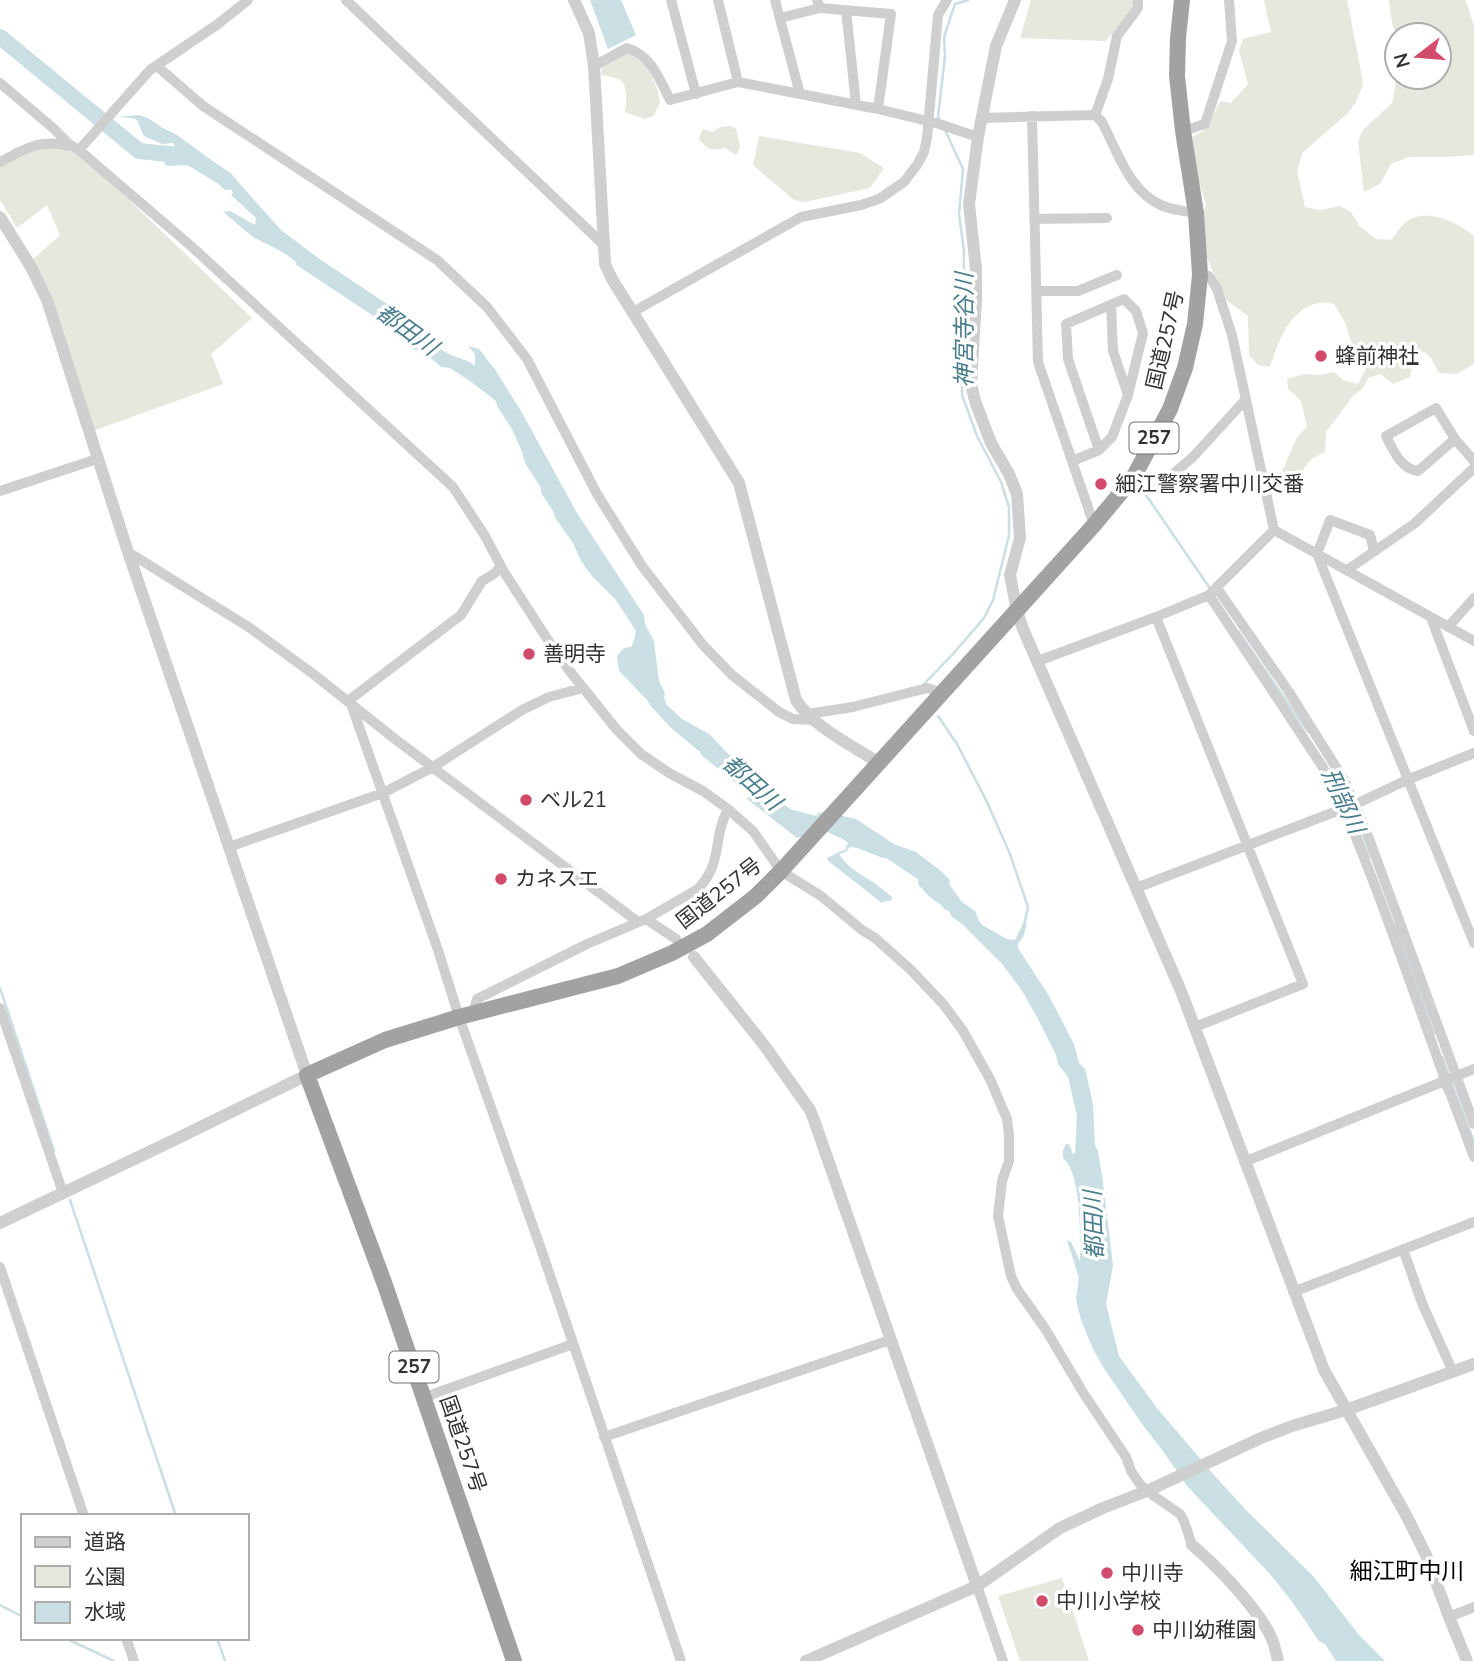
<svg xmlns="http://www.w3.org/2000/svg" width="1474" height="1661" viewBox="0 0 1474 1661" font-family="'Nunito Sans','Noto Sans JP',sans-serif">
	<rect width="100%" height="100%" fill="#fff"/>
	<path fill="#e4e8dd" d="M1031,0H1133C1135,17 1116,30 1105,41L1020,38Z
		M1264,0H1347L1360,66L1363,85L1356,102L1347,114L1303,152L1297,171L1305,207L1320,210L1340,206L1351,212L1359,226L1376,239L1391,240C1396,235 1400,226 1406,222C1425,207 1458,222 1474,236V364L1456,374L1439,373C1431,359 1430,350 1412,350V368L1410,377L1393,384L1380,374L1368,378L1363,388L1353,396L1326,432L1325,452L1311,459L1295,481L1274,490L1297,437L1307,427L1301,401L1288,389L1287,379L1305,374L1321,375L1334,372L1343,380L1358,384L1367,367L1362,354H1355L1345,322L1334,304C1329,303 1323,301 1318,303C1289,309 1278,343 1270,367L1258,365L1249,355L1248,316L1226,300L1205,254L1201,226L1206,204L1197,177L1192,137L1208,128L1220,101L1231,103L1248,84L1239,51L1243,39L1271,32Z
		M1389,0H1465L1468,7L1474,26V155L1445,157H1409L1391,164L1380,184L1364,192L1358,142L1362,131L1392,103L1397,77H1439V35H1397V39L1392,23Z
		M626,50L648,68L657,88L660,103L653,116L645,119L625,112C626,103 629,85 619,79C614,77 606,76 601,75L602,64Z
		M731,126L736,129C738,139 743,147 736,155L725,148C712,151 707,150 699,139L702,129L713,132L720,127Z
		M759,136L860,153L884,168L870,188L805,202L794,200L753,165Z
		M48,146L75,148L252,318L211,354L223,384L93,431L32,260L60,235L47,205L17,228L0,200V158L16,147Z
		M1062,1578L1089,1661H1020L998,1596Z"/>
	<path fill="#c9dfe4" d="M590,0H621L636,35L608,49Z
		M139,115L148,118L161,127L177,135L232,175L281,230L321,260L402,314L431,344L451,355L470,362L475,366V354L468,346L479,349L496,371L521,411L577,513L644,615L645,624L654,641L659,681L665,693L664,697L667,705L682,719L709,734L743,769L769,783L785,805L790,809L839,822L851,829L916,852L941,871L950,880L949,884L962,902L975,911L979,921L982,925L1007,939L1015,940L1024,922L1027,924L1023,937L1018,944V948L1049,996L1074,1044L1079,1063L1085,1069L1093,1104L1095,1145L1098,1151L1103,1182L1113,1266L1106,1304L1119,1356L1157,1408L1214,1475L1246,1510L1314,1577L1359,1635L1385,1661H1336L1325,1644L1319,1641L1293,1603L1270,1574L1187,1486L1165,1454L1142,1424L1103,1367L1093,1349L1081,1320L1076,1299L1079,1278L1067,1240L1071,1242L1080,1261C1080,1237 1082,1174 1063,1158V1150L1066,1144H1069L1073,1154L1075,1153L1077,1116L1068,1077L1058,1064L1056,1055L1038,1019L1021,989L1002,964L961,923L952,917L949,911L945,910C941,903 935,902 930,897C925,893 924,889 919,886L916,871L913,864L887,857L883,858L857,848L850,847L846,852L839,854C848,868 860,874 873,882C880,887 886,892 892,897L891,901H886L882,903L827,860L828,857C835,855 838,851 845,850L848,843L843,839L823,830L797,838L747,799L751,795L701,755L700,752L670,727L649,704L648,701L619,671L617,656L624,648L631,647L634,640L636,631L616,600L591,575L581,561L573,543L556,519L553,511L541,493V488L525,463L522,452L512,429L497,406L496,401L470,381L450,368L441,367L423,351L411,349L378,319L295,264L297,263C284,251 268,245 253,237C242,229 234,220 223,212L230,211L255,225L256,218L231,195L233,193C227,180 215,172 203,163V169L186,165L166,166L164,162L165,161L180,159L171,150L166,148L175,146L173,143L162,144L144,136C134,116 143,119 117,117Z"/>
	<g fill="none" stroke-linecap="round" stroke-linejoin="round">
		<path stroke="#c9dfe4" stroke-width="2.5" d="M940,121L938,117L945,56L944,37L955,4L968,0
			M1146,495L1211,590
			M1238,631L1308,732
			M924,684L952,655L984,618L993,600L1009,535V507L1001,482L977,436L962,395L964,251L959,214L963,169L945,130
			M938,716L957,744L986,800L1010,854L1028,907L1024,925
			M1336,776L1342,788L1369,857
			M1395,925L1434,1034
			M0,988L54,1151
			M1442,1057L1474,1142
			M70,1200L176,1516
			M0,1605L23,1617
			M65,1638L114,1661
			M217,1638L225,1661"/>
		<path stroke="#c9dfe4" stroke-width="16" d="M0,37L139,151L188,156L224,178L228,182
			M823,820L852,826L931,878"/>
		<path stroke="#cfcfcf" stroke-width="10" d="M346,0L605,246
			M671,0L696,94
			M718,0L738,82
			M775,0L800,94
			M820,8L891,14L878,109
			M846,10L856,104
			M780,18L820,8L817,0
			M157,66L203,106L437,260L487,307L527,359L597,494L642,566L703,645L732,675L779,712L793,719L813,720
			M594,66L627,48C651,55 660,80 670,100L738,82L878,109L936,123L978,137
			M0,83L53,128L69,144L79,150L191,246L453,487L485,536L504,572L546,637L568,669L617,730L641,754L669,773L703,791L728,809
			M1095,115L1108,79L1117,36L1138,8V0
			M1032,116L1038,362L1094,525
			M982,118L1095,115L1102,122C1117,151 1130,193 1163,206C1173,210 1185,211 1196,213
			M1183,131L1205,124L1232,41L1229,0
			M79,150L150,70L218,24L248,0
			M0,162C24,150 40,138 68,146
			M1034,219L1107,218
			M1200,275L1209,276L1217,289L1232,335L1274,530L1474,641
			M1037,291H1078L1117,275
			M1111,305L1113,351L1128,395
			M633,312L801,217L861,205L879,199L904,182L917,165L924,152L927,138L938,15L947,0
			M1455,439L1418,471C1401,469 1393,450 1386,436L1436,408L1455,439L1474,461
			M1072,461L1099,450L1112,437L1128,395L1143,333L1136,311L1124,299L1066,324L1068,359L1099,450
			M1133,478L1149,490H1154L1193,457L1246,399
			M0,491L97,459
			M1374,551L1370,535L1330,520L1317,554L1474,943
			M128,552L250,628L312,673L395,739L638,922
			M1347,570L1414,524L1474,468
			M1217,588L1289,692L1344,780L1368,836L1474,1124
			M1209,595L1324,769C1347,812 1364,857 1381,902C1402,959 1423,1017 1443,1074L1444,1082L1449,1090L1474,1157
			M1156,617L1303,984L1195,1027
			M1431,618L1474,731
			M1448,627L1474,598
			M1038,661L1156,617L1209,595L1274,530
			M348,701L461,615L482,581L495,573L501,566
			M351,704L438,950L459,1017L541,1249L681,1661
			M807,714L853,707L927,688L943,693
			M229,847L383,793L433,767L522,710L549,697L583,688
			M1136,888L1358,803L1407,780L1474,753
			M646,919L698,889C724,861 712,839 728,809L753,831L781,871L821,896L862,930L875,938L911,970L944,1005L963,1031L990,1079L1007,1119L1009,1135V1161L1002,1181L998,1216L1011,1276L1017,1289L1046,1330L1084,1394L1126,1457L1131,1471L1139,1483L1147,1491L1180,1514L1184,1521L1192,1545
			M0,1008L63,1193
			M473,1013L477,999L587,944L646,919L676,939
			M1244,1162L1474,1069
			M1403,1249L1422,1303L1453,1372
			M0,1267L84,1516
			M1293,1292L1474,1222
			M425,1397L573,1344
			M604,1437L890,1340
			M977,1586L1003,1661
			M1449,1617L1474,1607
			M126,1638L134,1661"/>
		<path stroke="#cfcfcf" stroke-width="12" d="M574,0L589,33L594,66L605,264L612,279L739,483L796,700C812,726 853,746 879,763
			M1015,0L996,46L978,137L969,204L976,269V301L971,384L975,401L991,443L1009,474L1017,494L1020,538L1010,575L1017,611L1023,629L1181,991L1324,1370L1405,1513L1426,1555L1449,1617L1467,1661
			M0,217L31,267L47,300L128,552L307,1075L172,1141L0,1223
			M694,957L764,1045L810,1110L814,1120L977,1586
			M1192,1545C1216,1565 1251,1602 1267,1629C1273,1639 1276,1650 1278,1661
			M806,1661L977,1586L1060,1528L1103,1508L1147,1491L1261,1438L1292,1426L1346,1410L1474,1364"/>
		<path stroke="#a2a2a2" stroke-width="16" d="M514,1661L385,1285L307,1075L385,1040L459,1017L618,976L672,953L707,934L756,896L781,871L1094,525L1133,478L1170,409L1185,368L1195,324L1200,275L1196,213L1183,131L1177,76L1178,38L1182,0"/>
	</g>
	<g fill="#d24b6b" stroke="#fff" stroke-width="2.5">
		<circle cx="1321" cy="356" r="7"/>
		<circle cx="1101" cy="484" r="7"/>
		<circle cx="529" cy="654" r="7"/>
		<circle cx="526" cy="800" r="7"/>
		<circle cx="501" cy="879" r="7"/>
		<circle cx="1107" cy="1573" r="7"/>
		<circle cx="1042" cy="1601" r="7"/>
		<circle cx="1138" cy="1630" r="7"/>
	</g>
	<g text-anchor="middle" dominant-baseline="central" stroke-width="7" stroke-linejoin="round" paint-order="stroke">
		<g fill="#fff" stroke="#707070" stroke-width="2">
			<rect x="1129.5" y="422.5" width="49" height="31" rx="5"/>
			<rect x="389.5" y="1351.5" width="49" height="31" rx="5"/>
		</g>
		<g font-size="19" font-weight="bold" fill="#323232">
			<text x="1154" y="438">257</text>
			<text x="414" y="1367">257</text>
		</g>
		<g font-size="21" fill="#323232" stroke="#fff">
			<text transform="translate(1165 340) rotate(-77)">国道257号</text>
			<text transform="translate(719 893) rotate(-38)">国道257号</text>
			<text transform="translate(463 1444) rotate(71)">国道257号</text>
		</g>
		<g font-size="21" fill="#323232" stroke="#fff" text-anchor="start">
			<text x="1335" y="356">蜂前神社</text>
			<text x="1115" y="484">細江警察署中川交番</text>
			<text x="543" y="654">善明寺</text>
			<text x="540" y="800">ベル21</text>
			<text x="515" y="879">カネスエ</text>
			<text x="1121" y="1573">中川寺</text>
			<text x="1056" y="1601">中川小学校</text>
			<text x="1152" y="1630">中川幼稚園</text>
		</g>
		<g font-size="23" font-style="italic" fill="#487d8c" stroke="#fff">
			<text transform="translate(407 330) rotate(36)">都田川</text>
			<text transform="translate(964 330) rotate(-90)">神宮寺谷川</text>
			<text transform="translate(752 783) rotate(42)">都田川</text>
			<text transform="translate(1343 801) rotate(65)">刑部川</text>
			<text transform="translate(1094 1225) rotate(-92)">都田川</text>
		</g>
		<g font-size="23" fill="#000" stroke="#fff">
			<text x="1407" y="1571">細江町中川</text>
		</g>
	</g>
	<rect x="21" y="1514" width="228" height="126" fill="#ffffff" stroke="#adadad" stroke-width="2"/>
	<rect x="35" y="1537" width="35" height="10" fill="#cfcfcf" stroke="#adadad" stroke-width="2"/>
	<text x="84" y="1549" font-size="21" fill="#323232">道路</text>
	<rect x="35" y="1566" width="35" height="21" fill="#e4e8dd" stroke="#adadad" stroke-width="2"/>
	<text x="84" y="1584" font-size="21" fill="#323232">公園</text>
	<rect x="35" y="1602" width="35" height="21" fill="#c9dfe4" stroke="#adadad" stroke-width="2"/>
	<text x="84" y="1619" font-size="21" fill="#323232">水域</text>
	<g transform="translate(1418 56) rotate(254)"><circle r="33" fill="#ffffff" stroke="#adadad" stroke-width="2"/>
	<path d="M0-5L12 26L0 18L-12 26Z" fill="#d24b6b"/>
	<text y="-10" font-size="19" font-weight="bold" text-anchor="middle" fill="#323232">N</text>
	</g>
</svg>
